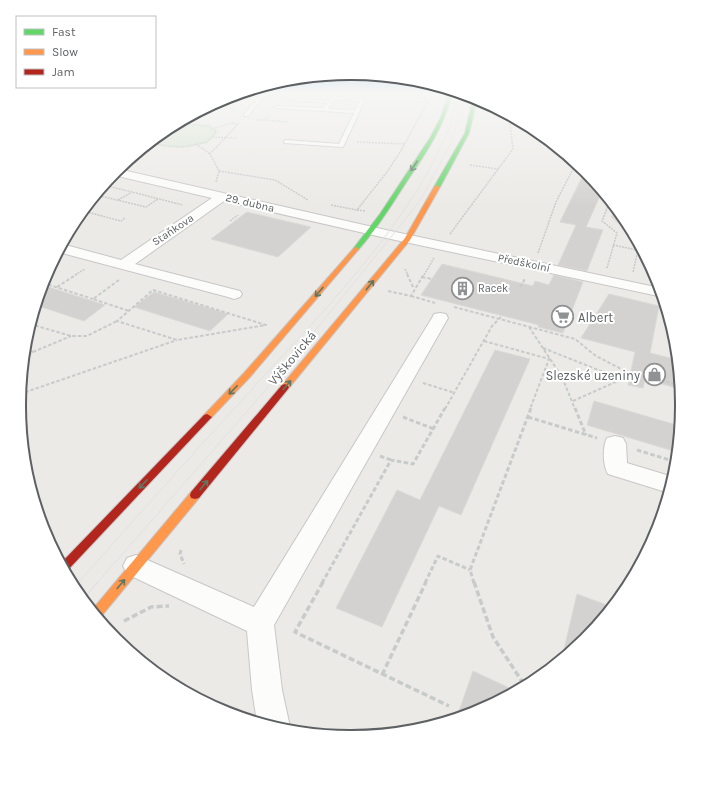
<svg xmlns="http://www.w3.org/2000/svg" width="701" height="810" viewBox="0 0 701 810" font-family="Karla,sans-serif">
	<rect width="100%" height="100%" fill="#eceae7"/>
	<path fill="#dddad7" d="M615,207L626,221L638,243L611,217Z"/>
	<path fill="#d8e6d4" d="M184,123L209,124L219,132C216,135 212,141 207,143C193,148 163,152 152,141C162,133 170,126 184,123Z"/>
	<path fill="#d4d2d0" stroke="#dbd9d6" d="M585,171L602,191L586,227L603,230L587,271L558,265L576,225L560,222Z
		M247,212L311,227L278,257L211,239Z
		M442,264L533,286L535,281L549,285L554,275L583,282L563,333L538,327L539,325L421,295Z
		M42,285L105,305L84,321L36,305Z
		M154,292L228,314L210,331L134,307Z
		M609,294L659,306L650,353L678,360L680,389L645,379L643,388L628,385L635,352L581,338Z
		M495,350L530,359L461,515L439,506L382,627L336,608L397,490L420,500Z
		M594,401L680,426L677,452L587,425Z
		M577,594L612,607L585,640L562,658Z
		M473,671L516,691L477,711L457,717Z"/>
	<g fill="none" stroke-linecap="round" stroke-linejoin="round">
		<defs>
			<path id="lane" d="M262,94H266L248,116H244V114Z
				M333,94H337L336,97L365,100L343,147L284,143V141L286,140L339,144L354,113L276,108L274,107L276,106L324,108L327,103L280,99L282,98L329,101ZM334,99L360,101L355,110L328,109Z"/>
			<path id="street" d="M118,169L386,230L660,288L663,297L386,238L224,201L135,264L240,291L242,294L240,297L234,299L228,297L58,252L62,244L121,260L212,198L113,175Z
				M440,313L446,314L448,318L274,625L282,690L290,727L288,730L257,722L252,690L247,631L127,574L123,566L127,558L136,555L254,607L432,318L434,314Z
				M615,436L623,438L626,444L627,463L673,477L669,493L608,474C603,465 602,448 607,438Z"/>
			<path id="fast" d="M448,94H452C444,126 427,151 409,178C393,202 378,228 358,250H354L353,249L380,214L430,138L441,117Z
				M473,98L477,99L469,133L440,187L435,188L434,187L465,133Z"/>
			<path id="slow" d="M437,185L440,187L410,240L288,389H282L281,387L282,385L405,238L434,187Z
				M356,247L359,249L358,250L250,377L210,419H204L202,417L204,415L244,373L354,248Z
				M195,491L199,492L200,495L199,498L99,619L92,610L191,492Z"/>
			<path id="jam" d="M285,384L289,387L288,389L199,498L195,499L191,498L190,495L191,492L282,385Z
				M207,414L212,417L210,419L66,572L61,563L204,415Z"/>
		</defs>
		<use href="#lane" stroke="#c8c7c7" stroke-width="2"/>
		<use href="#street" stroke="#c8c7c7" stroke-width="2"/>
		<use href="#fast" stroke="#c7c7c8" stroke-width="2"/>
		<use href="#slow" stroke="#c7c7c8" stroke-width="2"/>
		<use href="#jam" stroke="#c7c7c8" stroke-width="2"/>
		<path stroke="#c7cbc9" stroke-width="1.5" stroke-dasharray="2 1" stroke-linecap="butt" d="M413,102H427
			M230,108L237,109
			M257,120H265L270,115
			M266,120L288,122
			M212,129L232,123L237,124
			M212,137L237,138
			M154,140L160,145L183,147L207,142L216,132L208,126L183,124L171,127
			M357,142L405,144
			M196,144L210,154
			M470,165L498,169
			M219,171L275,180L308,200
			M216,182L219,171L210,154L239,123
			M104,185L183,205
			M96,195L146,207L158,199
			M96,195L110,187
			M118,200L132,192
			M331,205L357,210
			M83,211L121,221L125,218
			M365,211L357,210L387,172L402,149L428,101L417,94
			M230,221L238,215
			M450,234L513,149L509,116
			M613,245L642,251
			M538,253L556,202L576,163
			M607,268L617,233L602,221L610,201
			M405,269L408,275
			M633,272L638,250
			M75,275L85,269
			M424,275L434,258"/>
		<path stroke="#c7cbc9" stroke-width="2" stroke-dasharray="3.5 2" stroke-linecap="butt" d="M407,274L414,289
			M422,277L432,279
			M119,280L93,299L129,311
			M43,283L93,299
			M57,287L77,274
			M520,287L525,279
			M153,290L266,325L177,340L117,321Z
			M388,291L411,296L424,274
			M411,296L435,303
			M454,307L575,339L596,356L625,371L638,375
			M30,324L71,336H87L117,321
			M529,327L562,377L575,409
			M484,341L549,359L530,409
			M543,348L621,379
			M33,352L71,336
			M24,359L33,352L25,349
			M423,383L455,393
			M20,394L177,340
			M573,401L622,379L638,375L680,385
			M445,409L492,326L502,316"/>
		<path stroke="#c7cbc9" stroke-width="3" stroke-dasharray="4.5 2.5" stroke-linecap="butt" d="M575,408L586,435
			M403,417L434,429
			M528,417L597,438
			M637,450L676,462
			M380,456L391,460
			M181,550L180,554L184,564
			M322,583L391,460L413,464L445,408
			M425,583L438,556L470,570
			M474,583L470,570L531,408"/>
		<path stroke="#c7cbc9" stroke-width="3.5" stroke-dasharray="6 3" stroke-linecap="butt" d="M323,582L295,632L449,706
			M474,582L493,637L525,686
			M124,621L151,607L169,606
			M382,675L426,582"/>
		<use href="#lane" fill="#fcfcfb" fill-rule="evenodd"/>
		<use href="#street" fill="#fcfcfb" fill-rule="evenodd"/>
		<use href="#fast" fill="#63d668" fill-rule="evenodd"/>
		<use href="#slow" fill="#ff974d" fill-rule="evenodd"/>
		<use href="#jam" fill="#b3261e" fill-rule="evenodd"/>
		<path stroke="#e3e2e2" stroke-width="1" d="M78,583C136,518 193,453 252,389C319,316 398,236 441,147C450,130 455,112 460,94
			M97,583L285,368L420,201L450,145L466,95"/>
		<path stroke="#e3e2e2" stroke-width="1.5" d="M74,587L78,582
			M83,599L98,582"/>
	</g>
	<defs><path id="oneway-shaft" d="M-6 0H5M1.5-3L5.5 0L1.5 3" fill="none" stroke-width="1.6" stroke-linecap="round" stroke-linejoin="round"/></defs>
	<g stroke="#5e7865">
		<use href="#oneway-shaft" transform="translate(414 166) rotate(123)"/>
		<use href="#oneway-shaft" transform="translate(370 285) rotate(-51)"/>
		<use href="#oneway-shaft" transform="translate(319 292) rotate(131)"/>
		<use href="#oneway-shaft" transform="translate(287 385) rotate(-50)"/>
		<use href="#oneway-shaft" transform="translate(233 390) rotate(134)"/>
		<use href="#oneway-shaft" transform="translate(143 484) rotate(134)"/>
		<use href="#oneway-shaft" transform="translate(204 485) rotate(-50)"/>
		<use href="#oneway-shaft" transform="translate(121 584) rotate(-50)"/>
	</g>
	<linearGradient id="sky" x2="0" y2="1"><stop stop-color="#97c6ec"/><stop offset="0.45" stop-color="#f6f6f4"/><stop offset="1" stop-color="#f6f6f4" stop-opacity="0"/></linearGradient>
	<rect width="701" height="207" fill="url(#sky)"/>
	<defs>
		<symbol id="building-ring" viewBox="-11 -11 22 22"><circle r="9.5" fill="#fff" stroke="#8f9192" stroke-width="1.5"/><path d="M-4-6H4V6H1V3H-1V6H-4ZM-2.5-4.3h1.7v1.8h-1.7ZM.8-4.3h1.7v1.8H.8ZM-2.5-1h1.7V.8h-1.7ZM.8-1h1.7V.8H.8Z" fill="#8f9192"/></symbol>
		<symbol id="supermarket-ring" viewBox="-11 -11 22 22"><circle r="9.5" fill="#fff" stroke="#8f9192" stroke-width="1.5"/><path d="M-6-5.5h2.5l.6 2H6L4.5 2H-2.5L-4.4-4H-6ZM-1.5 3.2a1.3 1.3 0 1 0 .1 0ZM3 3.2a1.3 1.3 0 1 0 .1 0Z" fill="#8f9192"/></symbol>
		<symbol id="shop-ring" viewBox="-11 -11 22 22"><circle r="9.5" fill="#fff" stroke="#8f9192" stroke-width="1.5"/><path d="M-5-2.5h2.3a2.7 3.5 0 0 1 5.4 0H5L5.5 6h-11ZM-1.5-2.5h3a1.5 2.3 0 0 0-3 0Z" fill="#8f9192"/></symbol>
	</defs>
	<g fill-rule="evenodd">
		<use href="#building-ring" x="450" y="276" width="25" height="25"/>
		<use href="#supermarket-ring" x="550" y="304" width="25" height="25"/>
		<use href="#shop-ring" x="642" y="362" width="25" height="25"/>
	</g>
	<g text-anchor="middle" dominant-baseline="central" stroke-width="4" stroke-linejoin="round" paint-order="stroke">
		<g font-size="11" fill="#5d6164" stroke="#fff">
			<text transform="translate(250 203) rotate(13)">29. dubna</text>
			<text transform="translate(173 230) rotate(-34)">Staňkova</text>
			<text transform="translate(524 263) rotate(12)">Předškolní</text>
		</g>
		<g font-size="11" fill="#5d6164" stroke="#fff" text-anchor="start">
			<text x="478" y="288">Racek</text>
		</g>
		<g font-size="13" fill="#5d6164" stroke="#fff" text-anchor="start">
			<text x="578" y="317">Albert</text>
			<text x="640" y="375" text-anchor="end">Slezské uzeniny</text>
		</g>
		<g font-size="13" fill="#5d6164" stroke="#fff">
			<text transform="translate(292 358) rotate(-50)">Výškovická</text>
		</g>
	</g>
	<path d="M0 0H701V810H0ZM350 80H351A324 324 0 0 1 675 404V406A324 324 0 0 1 351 730H350A324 324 0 0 1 26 406V404A324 324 0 0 1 350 80Z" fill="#fff" fill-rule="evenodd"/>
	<path fill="none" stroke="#5d6164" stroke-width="2" d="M350 80H351A324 324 0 0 1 675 404V406A324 324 0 0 1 351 730H350A324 324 0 0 1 26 406V404A324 324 0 0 1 350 80Z"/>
	<rect x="16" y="16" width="140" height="72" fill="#ffffff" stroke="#bec0c1"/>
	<rect x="24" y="29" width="20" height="6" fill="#63d668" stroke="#bec0c1"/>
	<text x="52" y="36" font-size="12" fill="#5d6164">Fast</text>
	<rect x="24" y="49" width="20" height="6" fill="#ff974d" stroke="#bec0c1"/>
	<text x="52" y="56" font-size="12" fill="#5d6164">Slow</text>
	<rect x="24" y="69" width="20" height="6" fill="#b3261e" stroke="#bec0c1"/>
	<text x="52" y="76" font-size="12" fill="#5d6164">Jam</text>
</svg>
